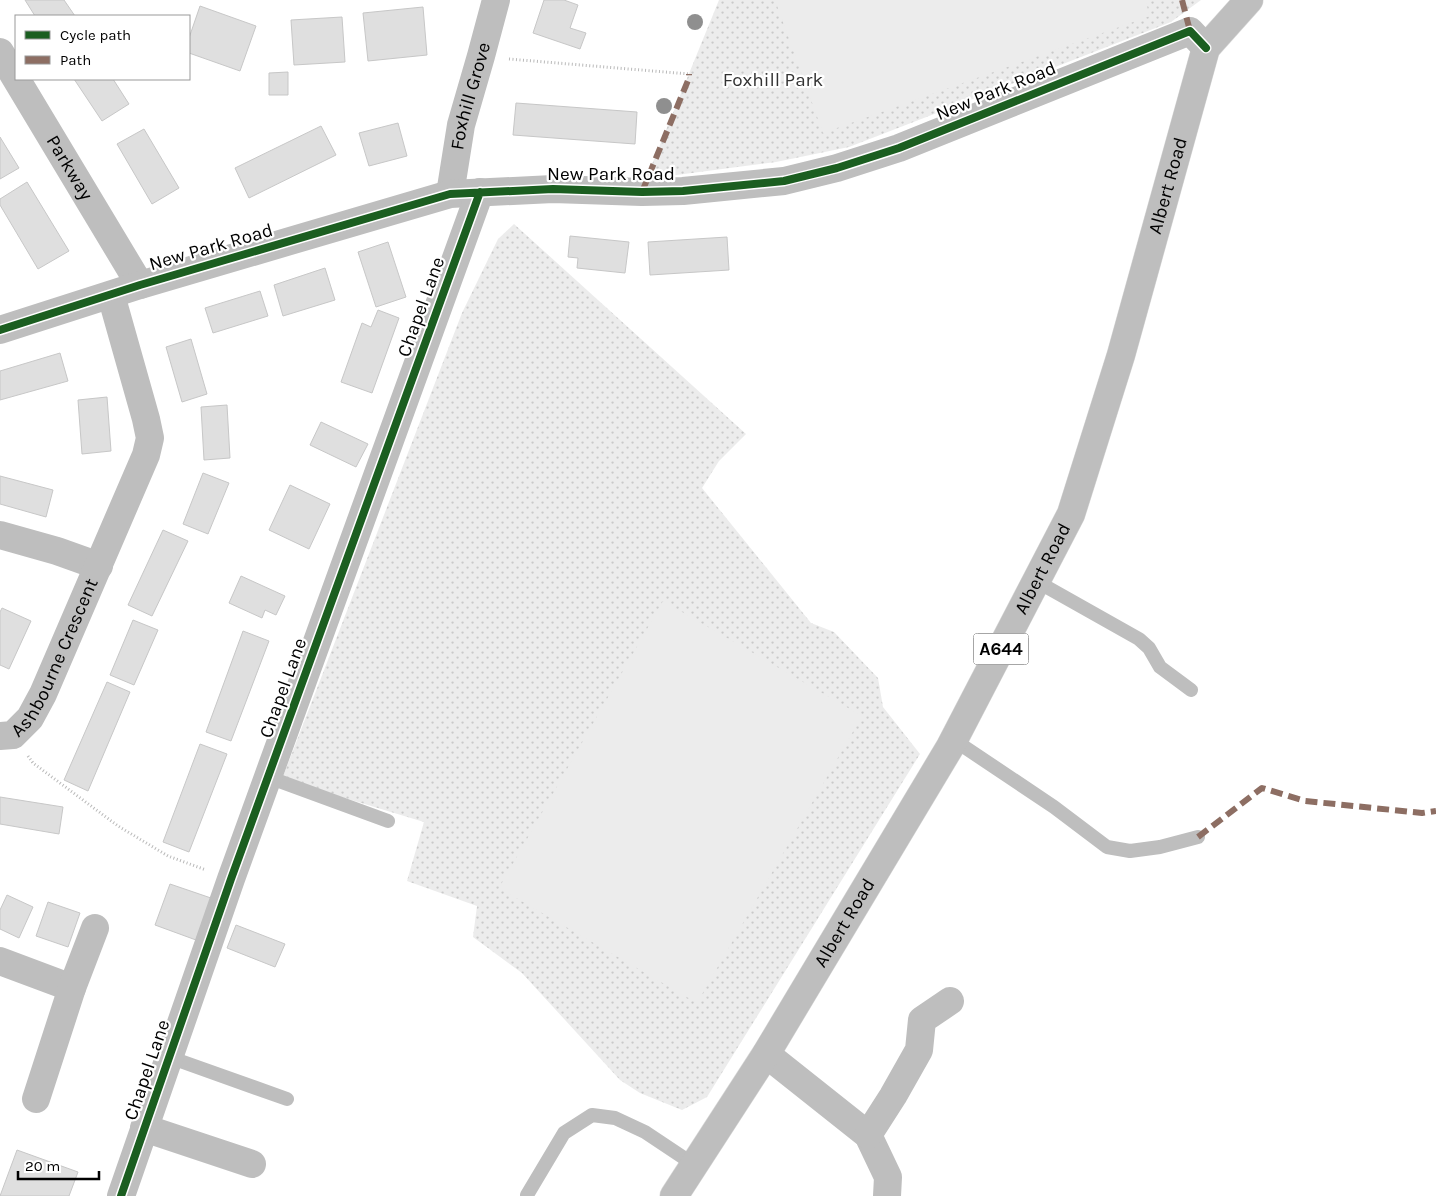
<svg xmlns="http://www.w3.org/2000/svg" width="1436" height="1196" viewBox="0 0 1436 1196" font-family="Karla,sans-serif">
	<defs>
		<pattern id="grass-dots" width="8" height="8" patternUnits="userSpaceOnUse" patternTransform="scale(1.25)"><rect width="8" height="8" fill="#ececec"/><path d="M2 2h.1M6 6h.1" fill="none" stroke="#c9c9c9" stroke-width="1.8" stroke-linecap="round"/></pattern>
	</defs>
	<rect width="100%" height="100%" fill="#fff"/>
	<path fill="url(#grass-dots)" d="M719,0H1201L1171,22L849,147L776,162L646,179Z
		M514,224L746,434L719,461L702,488L811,623L834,632L878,678L883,707L920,754L707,1097L682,1110L640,1093L620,1080L522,973L473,937L477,906L407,881L424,822L282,779L462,313L498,239Z"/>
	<path fill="#ececec" d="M775,0H1145L1150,16L823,133Z
		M663,601L862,716L697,1003L499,888Z"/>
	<path fill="#dfdfdf" stroke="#c7c7c7" d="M25,0H64L75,16H35Z
		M544,0H564L578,5L570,28L586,33L580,49L533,33Z
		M200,6L256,26L240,71L189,53V38Z
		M423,7L427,55L368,61L363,13Z
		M342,17L345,62L294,65L291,20Z
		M288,72V95H269V73Z
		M74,79H113L129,104L102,121Z
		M516,103L637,112L635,144L513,135Z
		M398,123L407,156L369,166L359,133Z
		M321,126L336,155L249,198L235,168Z
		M144,129L179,188L152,204L117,144Z
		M0,137L19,168L0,179Z
		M27,182L69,251L38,269L0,205V199Z
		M570,236L629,242L625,273L577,268L578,258L568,257Z
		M727,237L729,270L650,275L648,242Z
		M388,242L406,297L376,307L358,252Z
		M325,268L335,300L283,316L274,285Z
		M260,291L268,316L213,333L205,308Z
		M378,310L399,318L372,393L341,382L362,323L371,327Z
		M191,339L207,394L182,402L166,347Z
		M60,353L68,381L0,400V371Z
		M107,397L111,451L82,454L78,400Z
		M227,405L230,458L204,460L201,407Z
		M321,422L368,444L356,467L310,445Z
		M203,473L229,483L208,534L183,524Z
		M0,476L53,490L46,517L0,504Z
		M290,485L330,504L309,549L269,530Z
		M163,530L188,541L152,616L128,605Z
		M241,576L285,596L276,615L265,610L262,618L229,603Z
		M2,608L31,621L9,669L0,665V612Z
		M133,620L158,630L134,685L110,675Z
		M243,631L269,641L231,741L206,732Z
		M107,682L130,692L88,791L64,780Z
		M200,744L227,754L189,852L163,842Z
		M0,797L63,807L59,834L0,824Z
		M170,884L211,898L196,940L155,925Z
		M7,895L33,907L19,938L0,929V910Z
		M48,902L80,913L68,947L36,936Z
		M236,925L285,944L275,967L227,948Z
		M17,1150L78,1172L69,1196H0Z"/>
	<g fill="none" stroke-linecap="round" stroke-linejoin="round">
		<defs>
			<g id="primary">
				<path id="s4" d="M674,1196L766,1054L950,747L1071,514L1121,355L1206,48L1249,0"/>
			</g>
		</defs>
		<use href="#primary" stroke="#dbdbdb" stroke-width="29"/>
		<path stroke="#b9b9b9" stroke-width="3" stroke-dasharray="1 2.5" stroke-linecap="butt" d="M509,59L689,74
			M28,756L33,763L118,826L168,856L206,870"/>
		<path stroke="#bebebe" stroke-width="14" d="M1036,581L1139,639L1149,648L1160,667L1191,690
			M954,740L1054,807L1107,847L1130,851L1160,847L1198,837
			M268,777L388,821
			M169,1057L287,1099
			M527,1195L564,1133L592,1115L615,1118L645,1132L693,1164"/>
		<g stroke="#bebebe" stroke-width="28">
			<path id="s1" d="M0,52L140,285"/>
			<path id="s2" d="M450,194L461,125L481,56L496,0"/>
			<path d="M0,330L140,285L450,194L553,189L642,192L683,191L784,181L837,168L899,148L1190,31L1206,48"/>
			<path d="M0,535L57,551L99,566"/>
			<path id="s3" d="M0,736L13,735L30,718L43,694L146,455L150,438L146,419L111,295"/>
			<path d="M0,961L72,988"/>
			<path d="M766,1054L868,1135L888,1177L887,1196"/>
			<path d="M36,1099L72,988L95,928"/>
			<path d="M144,1128L252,1164"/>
			<path d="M868,1135L893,1096L919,1050L922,1020L950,1001"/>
			<path d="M121,1196L231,879L480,192"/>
		</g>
		<use href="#primary" stroke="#bebebe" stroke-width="28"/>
		<path stroke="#8d6e63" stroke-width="6" stroke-dasharray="12 6" stroke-linecap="butt" d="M1182,0L1190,31
			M642,192L689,78V74
			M1198,837L1262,788L1305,801L1422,813L1436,811"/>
		<defs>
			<path id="cycleway" d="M0,330L140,285L450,194L553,189L642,192L683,191L784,181L837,168L899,148L1190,31L1206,48
				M121,1196L231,879L480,192"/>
		</defs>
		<use href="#cycleway" stroke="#fff" stroke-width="11"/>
		<use href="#cycleway" stroke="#1b5e20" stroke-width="8"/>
	</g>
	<g fill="#8f8f8f">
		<circle cx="695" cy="22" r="8"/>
		<circle cx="664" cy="106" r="8"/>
	</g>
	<g text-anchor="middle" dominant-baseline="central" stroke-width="4.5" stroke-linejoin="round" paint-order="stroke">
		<rect fill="#fff" stroke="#4c4c4c" stroke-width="1" x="973.5" y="633.5" width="55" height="31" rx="4"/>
		<g font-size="18" font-weight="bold" fill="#000">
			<text x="1001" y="649">A644</text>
		</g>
		<g font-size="19" fill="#333" stroke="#fff">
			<text x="773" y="80">Foxhill Park</text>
		</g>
		<g font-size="19" fill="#000" stroke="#fff">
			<text transform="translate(996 91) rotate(-22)">New Park Road</text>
			<text stroke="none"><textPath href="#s2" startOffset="100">Foxhill Grove</textPath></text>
			<text stroke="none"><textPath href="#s1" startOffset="135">Parkway</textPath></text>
			<text x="611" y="174">New Park Road</text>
			<text stroke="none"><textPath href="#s4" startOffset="1132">Albert Road</textPath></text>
			<text transform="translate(211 247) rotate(-16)">New Park Road</text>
			<text transform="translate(421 307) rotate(-70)">Chapel Lane</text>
			<text stroke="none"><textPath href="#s4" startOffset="728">Albert Road</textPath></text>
			<text stroke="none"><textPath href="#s3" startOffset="102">Ashbourne Crescent</textPath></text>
			<text transform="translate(283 688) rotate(-70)">Chapel Lane</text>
			<text stroke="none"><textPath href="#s4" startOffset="322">Albert Road</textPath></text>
			<text transform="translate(147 1070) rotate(-71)">Chapel Lane</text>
		</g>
	</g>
	<rect x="15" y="15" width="175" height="65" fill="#ffffff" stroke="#999999"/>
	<rect x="25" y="31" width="25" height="8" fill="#1b5e20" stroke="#999999"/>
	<text x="60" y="40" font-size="15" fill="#000000">Cycle path</text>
	<rect x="25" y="56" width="25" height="8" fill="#8d6e63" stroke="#999999"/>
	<text x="60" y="65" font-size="15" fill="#000000">Path</text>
	<path d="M18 1171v8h81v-8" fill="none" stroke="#000000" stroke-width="2.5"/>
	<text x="25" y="1171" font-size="15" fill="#000000" stroke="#ffffff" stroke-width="4" paint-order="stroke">20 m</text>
</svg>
